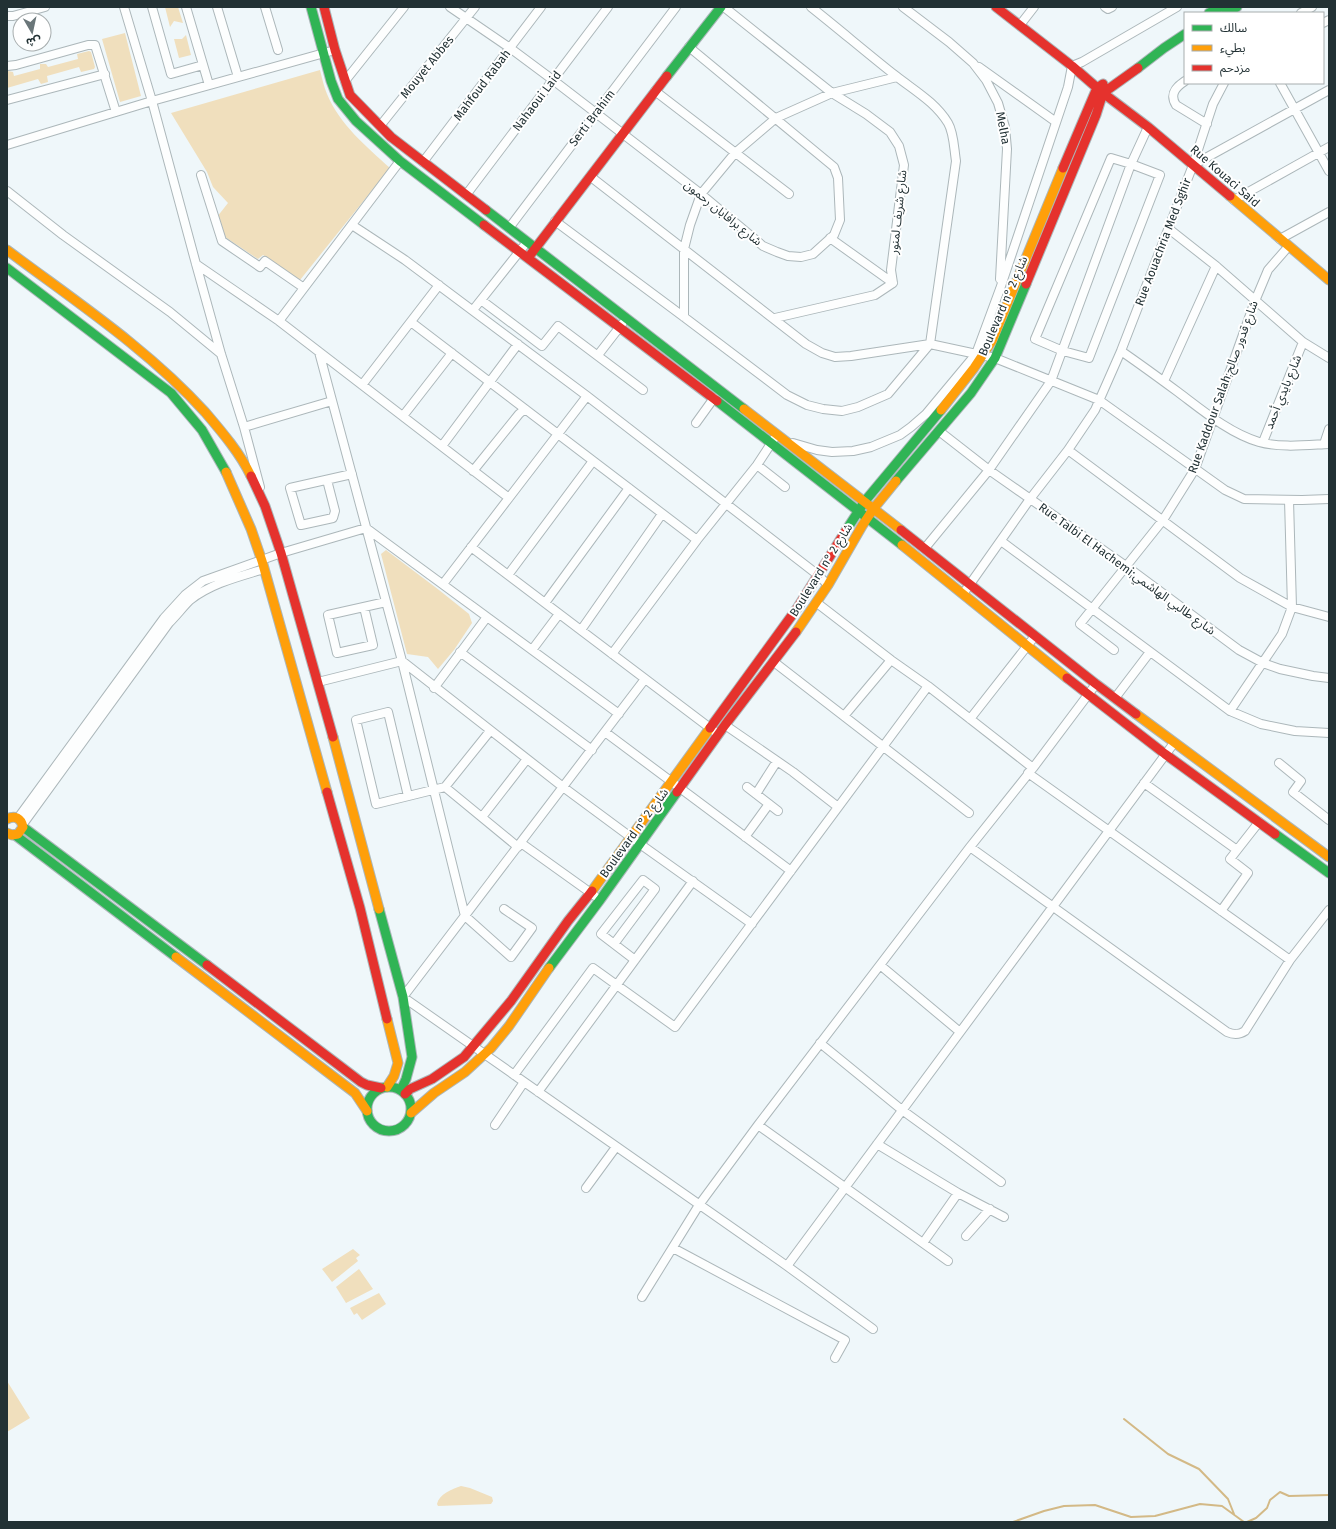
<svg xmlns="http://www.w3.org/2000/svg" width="1336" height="1529" viewBox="0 0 1336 1529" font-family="'Fira Sans','Noto Sans Arabic',sans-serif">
	<rect width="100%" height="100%" fill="#eff7fa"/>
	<path fill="#f0dfbd" d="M165,7H178L183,23L174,21L170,27Z
		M125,33L141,96L120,102L102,39Z
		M186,35L191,55L179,58L174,39H182Z
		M89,51L91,52L95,67L94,69L81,72L79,67L47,76L48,82L41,84L38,79L7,88L8,71L13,72L14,76L40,69V64H46L48,67L78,59L77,54Z
		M320,70C322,78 324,87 327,94C340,125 366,146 390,168L300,280L263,255L258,259L225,237L217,217L228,203L213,187L207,172L171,113Z
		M386,550L439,590L469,614L472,623L454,650L438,669L428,657L407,654L381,554Z
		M353,1249L360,1255L356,1258L358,1261L332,1282L322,1269Z
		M359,1269L373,1289L346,1303L336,1287Z
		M379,1293L386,1304L362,1320L357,1313L354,1315L350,1308Z
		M7,1381L30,1418L7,1432Z
		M461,1486L470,1488L492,1497L493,1501L491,1504L438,1506L437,1504C439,1494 452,1489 461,1486Z"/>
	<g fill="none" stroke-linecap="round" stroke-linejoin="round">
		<path stroke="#d3b986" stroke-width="2" d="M1124,1419L1168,1454L1199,1469L1228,1499L1234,1514
			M1005,1522H1013L1044,1511L1064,1506L1095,1505L1131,1517L1155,1516L1200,1504L1222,1506L1244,1522
			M1247,1522L1256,1518L1267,1508L1270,1500L1280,1492L1289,1496L1329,1495"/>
		<defs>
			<path id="street" d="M124,7L152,101L196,264L221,354L244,427L260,487
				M152,7L171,74L203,65
				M186,7L209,85
				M217,7L238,77
				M265,7L278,50
				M450,7L510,48L553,80L701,194L763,246L777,252L788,256L801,257L813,254L834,235L840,220L838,178L834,167L689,47
				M724,7L832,93L866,114L890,132L899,146L904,165L891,270L893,283L875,295L775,318
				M903,7L949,42L973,63L986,80L998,103L1005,127L1007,149L1000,279
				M1105,7L1108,9L1112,7
				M1301,13L1312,7
				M7,16H13L45,7
				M1323,23L1329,20
				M1020,25L1034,7
				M7,66L16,65L88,45H95L116,112
				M979,67L1056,122
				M345,81L404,7
				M1185,81C1176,87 1169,94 1176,105L1207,124
				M1280,83L1329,171
				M655,91L789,194
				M7,100L105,74
				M380,126L475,7
				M7,145L152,101L335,50
				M1111,158L1131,164L1160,175L1089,358L1063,351L1035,339Z
				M423,162L541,7
				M1193,165L1329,90
				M201,175L222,241L260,267L265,261L304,288
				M591,177L806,344L822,353L835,357L851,356L930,344L995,358L1099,400L1225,490L1244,499L1302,500L1329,499
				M7,191L63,235L170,312L221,354
				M466,195L608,7
				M1234,200L1329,147
				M555,221L684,317L787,395L807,405L823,409L842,411L858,407L888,394L930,344L956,161C954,149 954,133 948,123C935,102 915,91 896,76C868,54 840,30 811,7
				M352,225L405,260L587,396L818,575L828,585
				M509,228L676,7
				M1169,229L1216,266L1303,342L1329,358
				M830,238L893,283
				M1280,239L1329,212
				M196,264L279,321L509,498
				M481,300L542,346L558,326L643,390
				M473,310L527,242
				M684,317V249L690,225L701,194L735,153L776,118L832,93L897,77
				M279,321L400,161
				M411,322L697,540
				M1121,351C1140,364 1159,378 1178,392C1202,410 1229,433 1259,442C1280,448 1307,445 1329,444
				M319,352L402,661L465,916L511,957L532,928L504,909
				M598,355L622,324
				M1164,381L1216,266
				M362,385L439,285
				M403,416L452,353
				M696,423L714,398
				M244,427L332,401
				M939,431L989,470L1126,566L1239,650L1263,663L1280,669L1313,676L1329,678
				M1263,442L1303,342
				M793,443L817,450L832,452L853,451L871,447L900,435L911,427L926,414L976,354L1000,289L1068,87L1072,66L1082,62L1177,7
				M1324,444L1329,429
				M442,446L518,344
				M1068,450L1240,578L1292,607L1329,617
				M757,465L785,487
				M473,471L519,414L525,409
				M327,480L335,511L333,518L301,525L290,488L352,474
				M1001,541L1230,711L1261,724L1295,731L1329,733
				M471,547L714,731
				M925,548L989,470L1051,381L1131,164L1148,127
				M508,575L593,461
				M443,584L587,396
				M963,594L1030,499L1068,450L1095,410L1121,351L1193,165L1213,104L1224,83
				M545,603L629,488
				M817,603L891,660L928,686L1033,768
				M364,607L373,645L337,653L328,615L386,602
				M581,630L662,514
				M532,650L559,614
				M1114,650L1080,624L1163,520L1195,469L1255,301L1268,270L1288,247
				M460,652L592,750
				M612,654L697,540L757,465L774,439
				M774,662L969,813
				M645,679L403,997L787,1266L873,1329
				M318,682L402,661L563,787L640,844L752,924
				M434,688L487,617
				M1115,698L1150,652
				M1230,711L1282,634L1292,607L1289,500
				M844,716L891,660
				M970,719L1035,636
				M725,725L793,772L838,807
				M605,732L791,871
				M1279,763L1301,781L1293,792L1329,820
				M1028,773L1290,960
				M1144,783L1237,850
				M445,787L518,847
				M747,787L778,811
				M756,794L777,761
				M408,796L388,712L356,720L376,804L445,787L490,731
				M482,817L527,759
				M18,818L164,618L185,595L203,581L281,553L366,528L619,714
				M23,824L169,623C176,616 183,607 190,600C212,583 238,577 264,569
				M745,837L769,804
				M521,843L595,896
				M970,847L1227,1032C1234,1035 1239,1035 1245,1031L1290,960L1329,910
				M1221,911L1248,873L1230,859L1259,822
				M614,944L655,889L643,880L601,934L635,960
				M880,965L960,1032
				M820,1043L902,1110L1001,1182
				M514,1075L593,968L675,1027L928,686
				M538,1092L693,881
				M495,1125L524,1082
				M758,1125L948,1261
				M877,1144L958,1193L1004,1217
				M586,1188L616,1147
				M966,1236L990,1209
				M923,1243L958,1193
				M673,1248L845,1340L835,1358
				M787,1266L1174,743
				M642,1297L699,1205L758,1125L970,847L1033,768L1096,684"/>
			<path id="fast" d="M311,7L331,81L338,99L356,121L400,161L484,225
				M1209,13L1221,7
				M1226,13L1237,7
				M1138,68L1164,48L1185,34
				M667,76L721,7
				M486,210L744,409
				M7,268L171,393L202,430L226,472
				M717,401L902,545
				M896,481L971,393L995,358L1026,284
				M847,529L865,501L941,410
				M23,827L207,965
				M1275,834L1329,873
				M15,835L176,957
				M379,909L403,997L412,1057L406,1079L401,1090
				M549,968L600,900L677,792
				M367 1109a22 22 0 1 1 44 0a22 22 0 1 1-44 0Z"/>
			<path id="slow" d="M1230,196L1329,280
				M7,250C75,301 148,349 205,412C222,432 240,453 251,476
				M744,409L901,530
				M941,410L974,368L992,341L1063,168
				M226,472L251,529L262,561L327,792
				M902,545L1067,678
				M796,632L828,585L862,526L874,508L896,481
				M1136,714L1329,857
				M333,737L379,909
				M7,819C15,815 21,818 23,827L18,834L12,835L7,833
				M592,891L710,728
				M176,957L355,1093L367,1111
				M387,1087L394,1076L398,1063L387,1019
				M411,1113L434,1093L465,1072L491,1048L509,1026L549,968"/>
			<path id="jam" d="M324,7L335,50L350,95L391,137L486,210
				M996,7L1072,66L1103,93L1148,127L1230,196
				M1063,168L1097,88L1103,84
				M484,225L717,401
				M531,254L667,76
				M1026,284L1096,115L1103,93L1138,68
				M251,476L265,506L281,553L333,737
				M901,530L1096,684L1136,714
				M1067,678L1165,754L1275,834
				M710,728L798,607L847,529
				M327,792L360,908L387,1019
				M677,792L725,725L796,632
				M207,965L361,1082L367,1085L381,1088
				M405,1094L410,1089L432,1079L464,1057L511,1001L568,921L592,891"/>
		</defs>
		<use href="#street" stroke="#acb7ba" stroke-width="10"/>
		<use href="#fast" stroke="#acb7ba" stroke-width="11"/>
		<use href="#slow" stroke="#acb7ba" stroke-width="11"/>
		<use href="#jam" stroke="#acb7ba" stroke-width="11"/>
		<use href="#street" stroke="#fdfefe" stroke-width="8"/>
		<use href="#fast" stroke="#30b455" stroke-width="9"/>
		<use href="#slow" stroke="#ff9f0a" stroke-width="9"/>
		<use href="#jam" stroke="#e5322d" stroke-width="9"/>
	</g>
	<g text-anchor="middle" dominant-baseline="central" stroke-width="4" stroke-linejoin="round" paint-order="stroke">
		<g font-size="12" fill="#223134" stroke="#fff">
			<text transform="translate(427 67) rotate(-51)">Mouyet Abbes</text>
			<text transform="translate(482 85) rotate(-53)">Mahfoud Rabah</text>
			<text transform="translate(537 101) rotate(-53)">Nahaoui Laid</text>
			<text transform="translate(592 118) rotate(-53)">Serti Brahim</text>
			<text transform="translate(1003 128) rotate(79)">Melha</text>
			<text transform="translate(1225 176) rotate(41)">Rue Kouaci Said</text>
			<text transform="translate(898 212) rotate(-84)">شارع شريف لمنور</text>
			<text transform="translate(723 213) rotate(39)">شارع برافابان رحمون</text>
			<text transform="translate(1163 242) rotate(-69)">Rue Aouachria Med Sghir</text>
			<text transform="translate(1003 306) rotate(-67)">Boulevard n° شارع 2</text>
			<text transform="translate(1223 387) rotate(-70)">Rue Kaddour Salah;شارع قدور صالح</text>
			<text transform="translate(1283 392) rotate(-68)">شارع بايدي أحمد</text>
			<text transform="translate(1127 569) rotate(36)">Rue Talbi El Hachemi;شارع طالبي الهاشمي</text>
			<text transform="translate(821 570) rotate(-58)">Boulevard n° شارع 2</text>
			<text transform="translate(634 833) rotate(-54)">Boulevard n° شارع 2</text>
		</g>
	</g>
	<rect width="1336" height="1529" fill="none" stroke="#223134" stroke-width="16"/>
	<rect x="1184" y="12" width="140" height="72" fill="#ffffff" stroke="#a7adae"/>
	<rect x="1192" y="25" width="20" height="6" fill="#30b455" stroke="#a7adae"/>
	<text x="1220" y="32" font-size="12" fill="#223134">سالك</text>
	<rect x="1192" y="45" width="20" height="6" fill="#ff9f0a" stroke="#a7adae"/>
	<text x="1220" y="52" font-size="12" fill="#223134">بطيء</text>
	<rect x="1192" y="65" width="20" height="6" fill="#e5322d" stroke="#a7adae"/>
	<text x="1220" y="72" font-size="12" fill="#223134">مزدحم</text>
	<g transform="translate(32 32) rotate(171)"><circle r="19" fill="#ffffff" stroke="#a7adae"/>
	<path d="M0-3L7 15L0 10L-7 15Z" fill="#6a7679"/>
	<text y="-6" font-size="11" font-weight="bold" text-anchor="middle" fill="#223134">ش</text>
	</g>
</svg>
